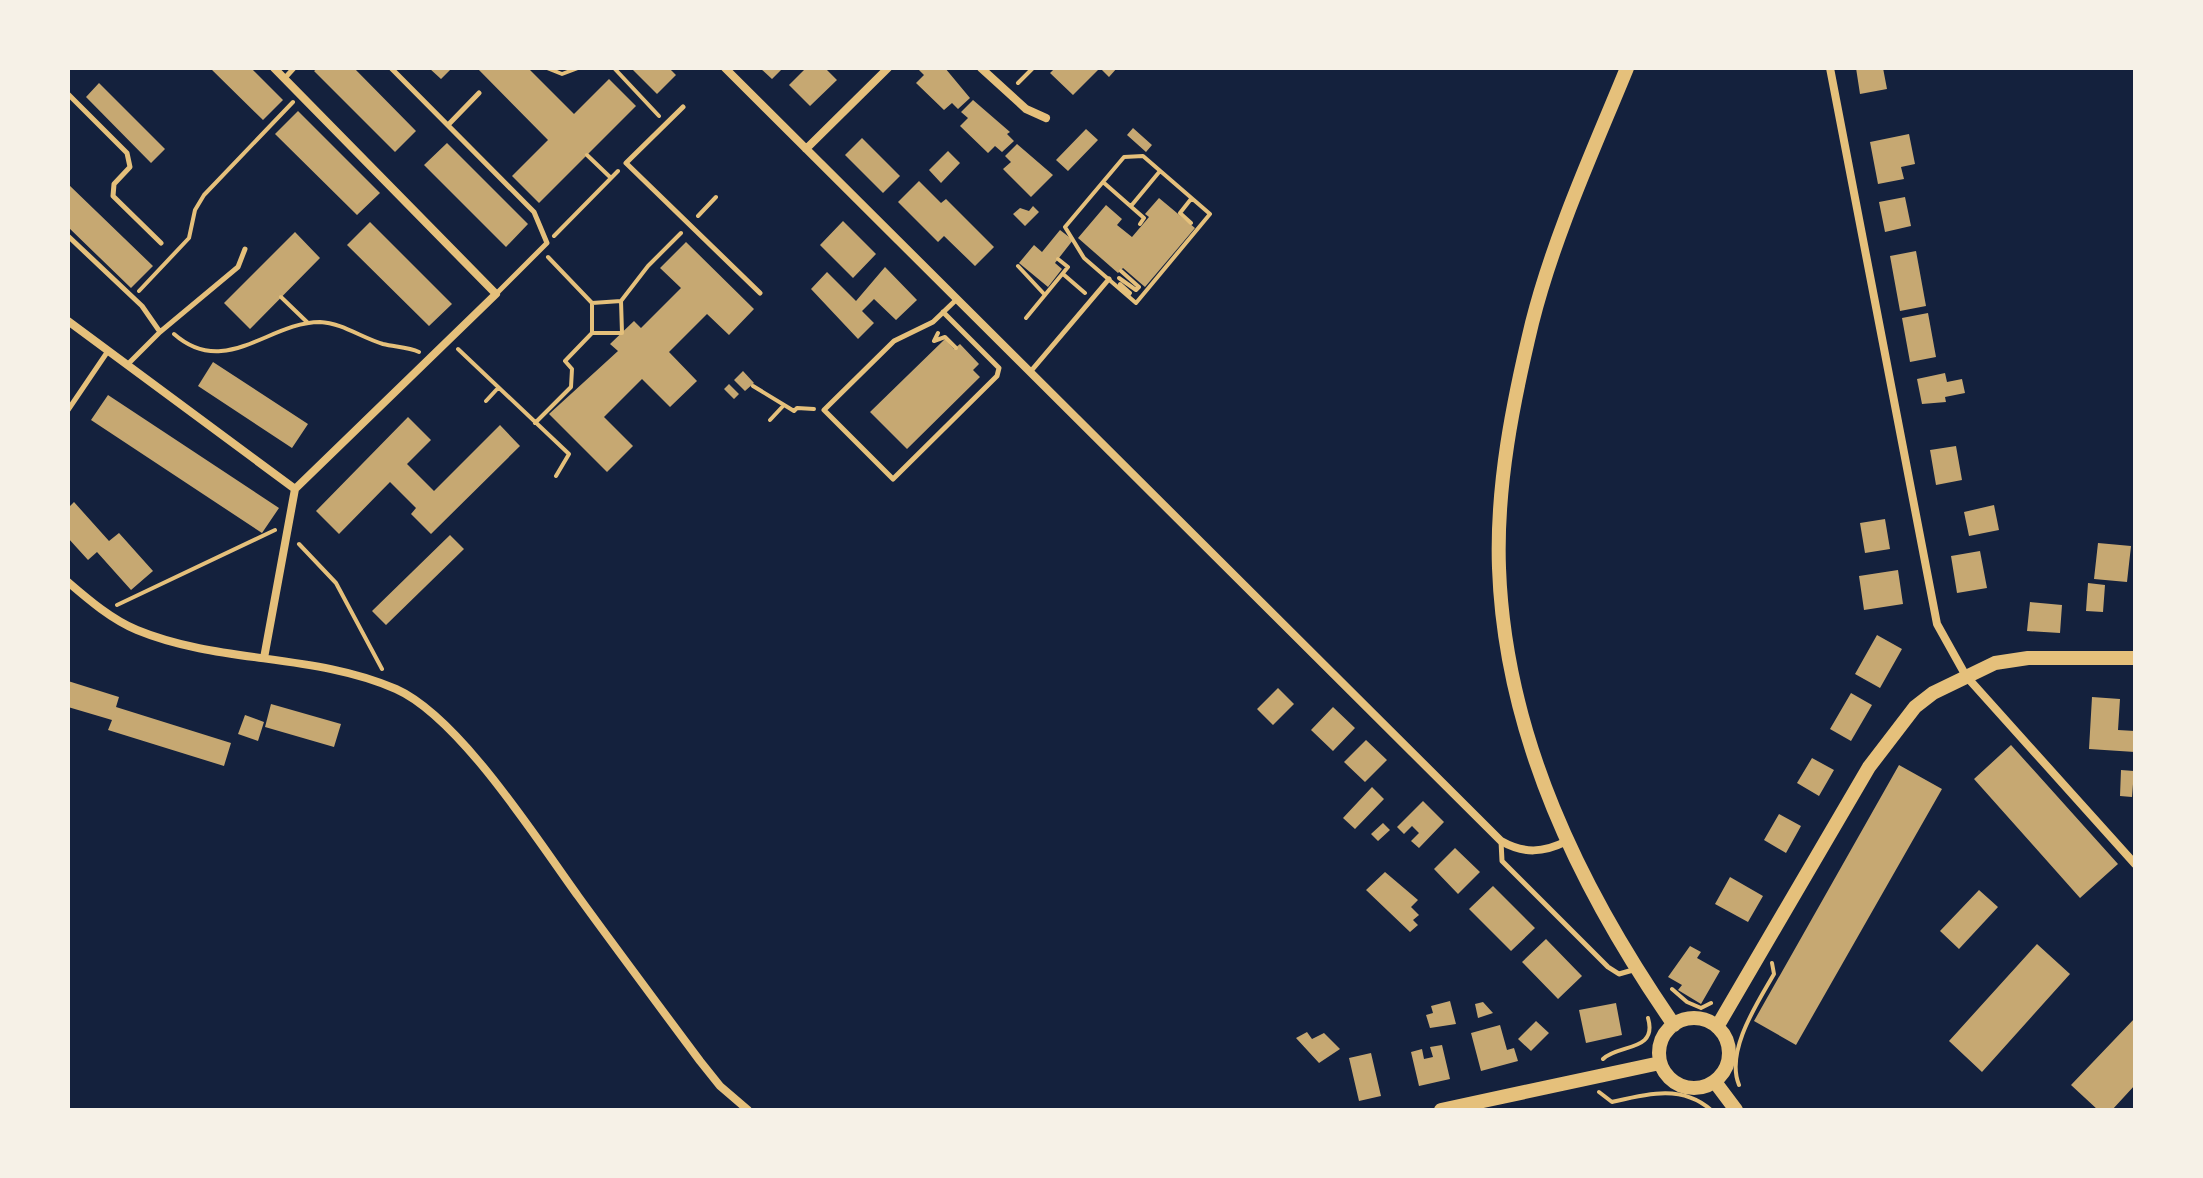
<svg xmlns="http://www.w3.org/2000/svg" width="2203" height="1178" viewBox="0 0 2203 1178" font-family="Ubuntu,sans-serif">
	<rect width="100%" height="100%" fill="#14213d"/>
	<path fill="#c6a872" d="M210,68H251L283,100L263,120Z
		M318,68H354L416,131L395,152L314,71Z
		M429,68H452L441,79Z
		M477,68H528L574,114L609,79L636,106L539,203L512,176L548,140Z
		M631,68H669L676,75L657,94Z
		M760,68H783L772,79Z
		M806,68H825L837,80L810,106L789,85Z
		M917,68H945L970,98L958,109L952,103L944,110L916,83L924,75Z
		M1055,68H1117L1109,77L1100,68L1073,95L1050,73Z
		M1856,68H1883L1887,89L1860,94Z
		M99,83L165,149L151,163L86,97Z
		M973,100L1010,132L1007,134L1014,141L1002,152L995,146L988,153L960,126L968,118L961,112Z
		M298,111L380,193L357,215L275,134Z
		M1133,128L1152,145L1146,152L1127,135Z
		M1086,129L1098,140L1068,171L1056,160Z
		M1909,134L1915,164L1901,167L1904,179L1878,184L1870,142Z
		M862,138L900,176L883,193L845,155Z
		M447,143L528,224L506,247L424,165Z
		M1017,144L1053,175L1031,197L1003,169L1011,162L1005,156Z
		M948,151L960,163L941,183L929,170Z
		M919,181L941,203L946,199L994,247L975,266L944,236L938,242L898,202Z
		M68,184L153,266L131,288L68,227Z
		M1905,197L1911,226L1885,232L1879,202Z
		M1159,198L1195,228L1145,287L1123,268L1118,273L1078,238L1106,205L1122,219L1117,225L1132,237L1149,217L1145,214Z
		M1033,206L1039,212L1025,226L1013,214L1020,208L1029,211Z
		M843,221L876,254L853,278L820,245Z
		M370,222L452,304L429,326L347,245Z
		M1060,230L1073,240L1055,263L1062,269L1048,287L1019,263L1034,245L1042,252Z
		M295,232L320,258L250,329L224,303Z
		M686,242L754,309L729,335L707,314L669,352L697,381L670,407L642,379L604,417L633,446L607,472L549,414L618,351L610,344L634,321L641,328L681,288L660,268Z
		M1916,251L1926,306L1900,311L1890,256Z
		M885,267L917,300L896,320L874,299L862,311L874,323L858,339L811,289L827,272L856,301Z
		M1928,313L1936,357L1910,362L1902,318Z
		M945,339L954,349L960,344L979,364L973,370L980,377L907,449L870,412Z
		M213,362L308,424L292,448L198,386Z
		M743,371L754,383L745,391L734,380Z
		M1945,373L1947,382L1962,379L1965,393L1945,397L1946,402L1922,404L1917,379Z
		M729,384L739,394L734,399L724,389Z
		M108,395L279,508L262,533L91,420Z
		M408,417L431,440L407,464L434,491L500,425L520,446L431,534L411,514L416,508L390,482L339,534L316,511Z
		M1956,446L1962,480L1936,485L1930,450Z
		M74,502L109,541L119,533L153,571L131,590L97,552L88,560L68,538V508Z
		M1994,505L1999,530L1969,536L1964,512Z
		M1885,519L1890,549L1865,553L1860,523Z
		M450,535L464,549L386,625L372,611Z
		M2098,543L2131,546L2127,582L2094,579Z
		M1980,551L1987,588L1957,593L1951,556Z
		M1898,570L1903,604L1864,610L1859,576Z
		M2088,583L2105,585L2103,612L2086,611Z
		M2030,602L2062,605L2060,633L2027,631Z
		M1877,635L1902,649L1880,688L1855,674Z
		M68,681L119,697L116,707L231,743L224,766L108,730L112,720L68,707Z
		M1278,688L1294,704L1273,725L1257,709Z
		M1851,693L1872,705L1851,741L1830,729Z
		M2092,697L2120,699L2118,730L2135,731V752L2089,749Z
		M271,704L341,724L334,747L265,727Z
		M1333,707L1355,728L1333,751L1311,730Z
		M245,715L264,722L258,741L238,734Z
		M1366,740L1387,760L1365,782L1344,762Z
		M2011,745L2118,864L2080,898L1974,779Z
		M1812,758L1834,770L1819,796L1797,783Z
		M1899,765L1942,789L1796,1045L1754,1021Z
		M2121,770L2134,771L2132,797L2120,796Z
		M1372,787L1384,799L1355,829L1343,818Z
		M1423,801L1444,822L1419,848L1411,841L1419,833L1412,826L1404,834L1397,827Z
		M1779,814L1801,826L1786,853L1764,840Z
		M1383,823L1390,830L1378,841L1371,834Z
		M1455,848L1480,872L1458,894L1434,869Z
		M1385,872L1418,900L1411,907L1419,915L1413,920L1418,925L1410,932L1366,890Z
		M1730,877L1763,896L1748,922L1715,904Z
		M1493,886L1535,928L1511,951L1469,909Z
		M1979,890L1998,907L1959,949L1940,931Z
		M1546,939L1582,976L1558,999L1522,962Z
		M2037,944L2070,974L1982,1072L1949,1041Z
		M1690,946L1701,952L1697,958L1720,971L1701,1004L1678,990L1682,985L1668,977Z
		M1450,1001L1456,1024L1430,1028L1426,1015L1433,1013L1431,1006Z
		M1483,1002L1493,1013L1478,1018L1475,1004Z
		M1616,1003L1622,1035L1586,1043L1579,1010Z
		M2135,1018V1085L2112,1110H2098L2071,1085Z
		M1536,1021L1549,1033L1531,1051L1518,1039Z
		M1500,1025L1507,1050L1514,1048L1518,1061L1481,1071L1471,1033Z
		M1307,1032L1312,1039L1324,1033L1340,1049L1319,1063L1296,1038Z
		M1442,1045L1450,1079L1419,1086L1411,1052L1422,1049L1424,1059L1433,1057L1430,1047Z
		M1371,1053L1381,1096L1359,1101L1349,1058Z"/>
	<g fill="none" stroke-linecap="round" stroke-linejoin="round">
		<path stroke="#e5c07b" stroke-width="4" d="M547,68L562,74L578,68
			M614,68L659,116
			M1018,83L1033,68
			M587,155L611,178
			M1143,156L1210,214L1136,303L1084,258L1065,227L1124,157Z
			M1103,182L1144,218L1140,224
			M1131,206L1160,171
			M698,216L716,197
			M1191,223L1180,213L1191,199
			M554,236L618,171
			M548,257L592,303L621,301L648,266L681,233
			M1018,266L1045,295
			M1063,274L1085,293
			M1119,278L1136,290L1139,287L1121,271
			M1120,284L1130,293L1128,296
			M139,291L189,238L195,210L204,195L293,102
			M281,297L308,323
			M592,303V333H622L621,301
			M1026,318L1068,267L1058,259
			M938,333L934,341L945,337L956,348
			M174,334C225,379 269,322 320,322C342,323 362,338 383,344C395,347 408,347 419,352
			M458,349L569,454L556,476
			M753,386L794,411L797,408L814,409
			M486,401L498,388
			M770,420L784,405
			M535,423L571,387L572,369L565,361L592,333
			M299,544L336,583L382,669
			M117,605L275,530
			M1672,989L1687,1002L1701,1008L1711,1003
			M1603,1059C1618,1044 1658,1052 1648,1018
			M1739,1085C1725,1051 1758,1002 1774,974L1772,963
			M1599,1092L1612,1102C1646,1094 1682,1084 1711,1110"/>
		<path stroke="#e5c07b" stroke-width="5" d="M391,68L534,212L547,243L496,294
			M284,79L294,68
			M68,94L127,153L130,167L114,184L113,196L161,243
			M683,107L626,163L760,293
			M448,125L479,93
			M68,236L142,306L160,332L128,364
			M943,312L999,368L997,376L893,479L824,410L894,341L933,322L957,299
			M160,332L238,267L245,249
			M1031,371L1109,279
			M68,410L108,351
			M1501,841L1502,861L1608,967L1619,974L1633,970"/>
		<path stroke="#e5c07b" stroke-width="8" d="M274,68L496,294L295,489
			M725,68L1501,841C1524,854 1543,853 1567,841
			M981,68L1026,109L1046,118
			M1830,68L1937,624L1966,676L2135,864
			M806,149L888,68
			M68,321L295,489
			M68,582C89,600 111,619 137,630C219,664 314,653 396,689C459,717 536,838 578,896C618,951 659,1006 700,1061L720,1086L748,1110
			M264,658L295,489"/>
		<path stroke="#e5c07b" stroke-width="14" d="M1627,68C1593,151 1554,236 1532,323C1513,402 1496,486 1499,568C1505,736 1580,889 1674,1025
			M1659 1053a35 35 0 1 1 70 0a35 35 0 1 1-70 0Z
			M1717,1027L1869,767L1915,707L1933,693L1995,663L2028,658H2135
			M1715,1082L1736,1110
			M1441,1110L1660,1063"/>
	</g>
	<rect width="2203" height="1178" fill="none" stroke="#f6f1e7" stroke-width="140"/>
</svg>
